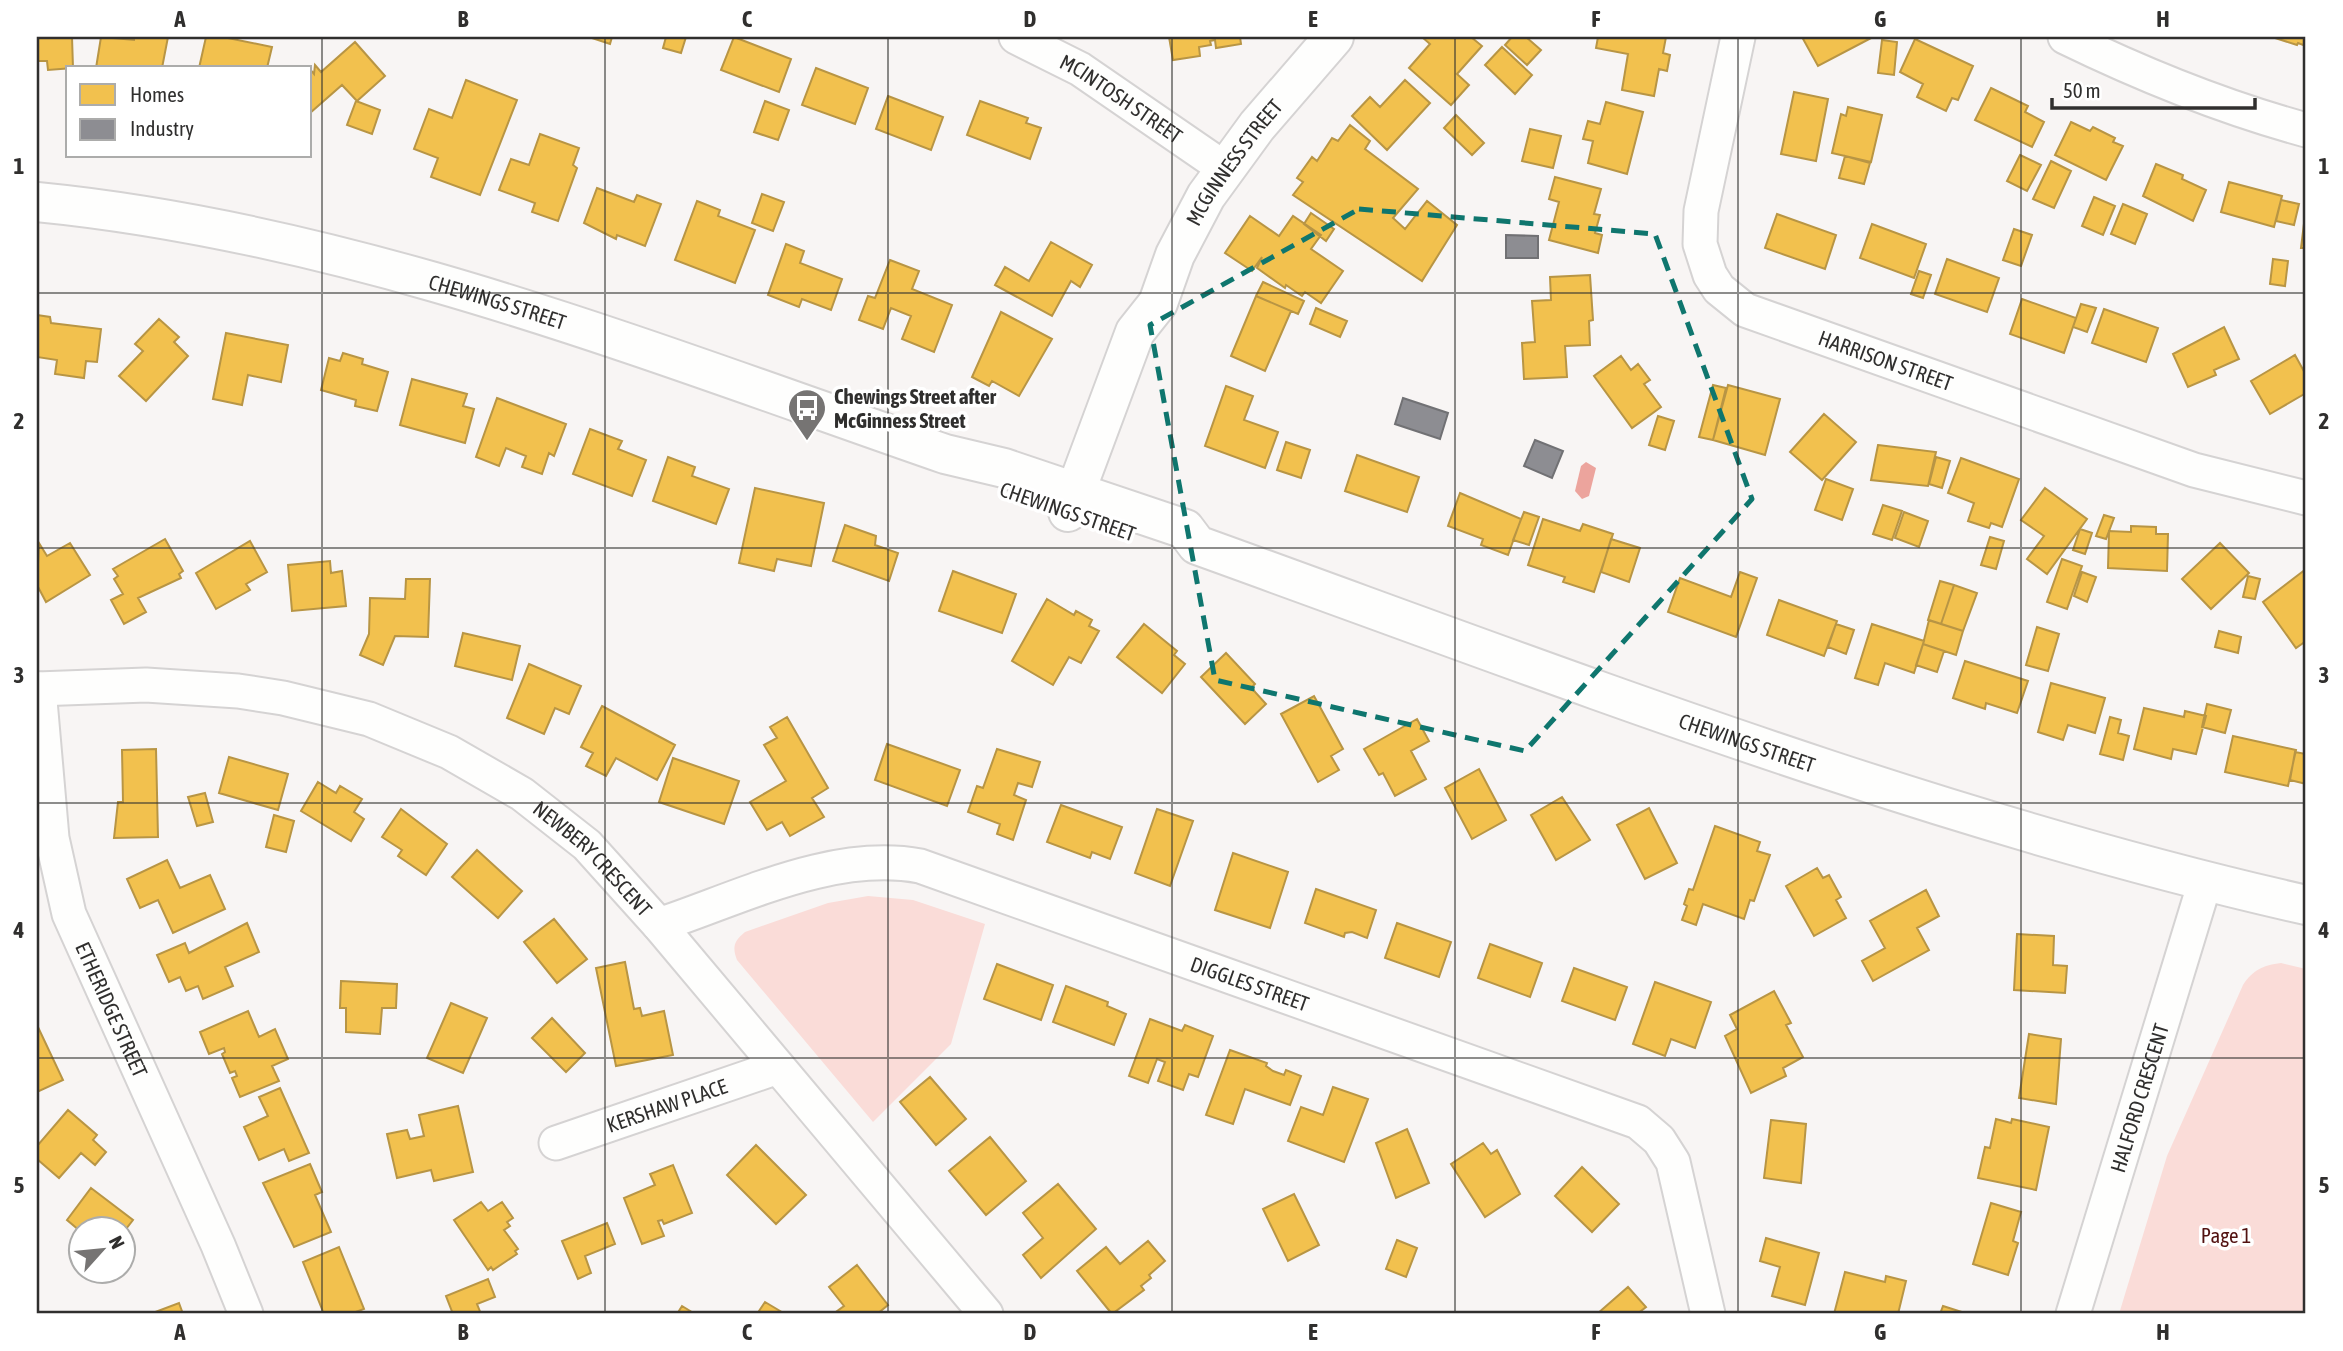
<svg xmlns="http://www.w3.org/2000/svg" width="2343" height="1351" viewBox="0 0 2343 1351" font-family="'Asap Condensed',sans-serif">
	<rect width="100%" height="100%" fill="#f8f5f4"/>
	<path fill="#fadcd8" d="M868,896L913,900L985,924L951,1044L873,1122L737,960C732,947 734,941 745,932L828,903Z
		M2281,963L2306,969V1314H2119L2167,1156L2243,985C2253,970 2263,965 2281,963Z"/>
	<path fill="#eca49d" d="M1586,462L1596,468L1589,496L1582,499L1575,491L1581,466Z"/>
	<path fill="#f2c14e" stroke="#b89544" stroke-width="2" d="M37,37H72L73,68L48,70L47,61H37Z
		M101,37L134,40V37H168L162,68H96Z
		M206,37H223L272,47L267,68H199Z
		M589,37H612L610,44Z
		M666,37H686L681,53L663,48Z
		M734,37L791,59L779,92L721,70Z
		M1169,37H1240L1241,44L1216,48L1215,40L1210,41L1211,45L1199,47L1200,56L1173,60Z
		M1422,37H1471L1482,46L1457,74L1469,85L1451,105L1409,68L1430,44Z
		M1512,37H1526L1541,50L1527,65L1505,45Z
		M1598,37H1666L1663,53L1670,55L1667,71L1659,69L1654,96L1622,90L1628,54L1596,48Z
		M1802,37H1873L1818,66Z
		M2272,37H2306V46L2298,43L2297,45Z
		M1915,39L1973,66L1958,100L1952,98L1946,111L1917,97L1923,84L1900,72Z
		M1882,40L1897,42L1894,75L1878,73Z
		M355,42L385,76L357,101L342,85L310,113V69L314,74L315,65L321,72Z
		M1502,47L1532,75L1515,94L1485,65Z
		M816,68L868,88L855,124L802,105Z
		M466,80L517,100L480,195L431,177L438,158L414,149L429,109L452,118Z
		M1405,80L1430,103L1387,150L1352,116L1370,97L1380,107Z
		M1991,88L2028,106L2025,112L2044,122L2032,147L1975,120Z
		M1794,92L1828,99L1816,161L1781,154Z
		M888,96L943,117L931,150L876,129Z
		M356,101L380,110L372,134L347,125Z
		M765,101L789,110L778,140L754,132Z
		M980,101L1028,118L1026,123L1041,128L1030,159L967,135Z
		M1606,102L1643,112L1627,174L1588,163L1593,141L1583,139L1588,121L1600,124Z
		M1848,107L1882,115L1871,162L1832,153L1841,114L1846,116Z
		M1456,115L1484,143L1472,155L1444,128Z
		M2071,122L2090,131L2093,127L2115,138L2113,142L2123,146L2106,180L2055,155Z
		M1350,125L1370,141L1365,149L1418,189L1393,218L1405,229L1427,201L1457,225L1422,281L1293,195L1303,182L1297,178L1312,157L1317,161L1332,138L1338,141Z
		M1530,129L1561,136L1553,168L1522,161Z
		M540,134L579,148L573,165L577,168L558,221L532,212L535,203L499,190L511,159L529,165Z
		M2020,155L2041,165L2027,191L2007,181Z
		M1845,156L1870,163L1864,184L1839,178Z
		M2051,161L2071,171L2054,208L2033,199Z
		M2156,164L2183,175L2182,179L2206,190L2193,221L2143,196Z
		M1555,177L1601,189L1594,214L1600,215L1595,233L1602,235L1598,253L1549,240L1559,202L1549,199Z
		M2229,182L2282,196L2274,227L2221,212Z
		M597,188L634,202L637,195L661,204L645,246L617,235L616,239L584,223Z
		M762,194L784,202L773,231L752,223Z
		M2094,197L2115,206L2103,235L2082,226Z
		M2281,200L2299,204L2294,225L2276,221Z
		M697,201L720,210L718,216L755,230L735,283L675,260Z
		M2123,204L2147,214L2135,244L2111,234Z
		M2306,207V248H2301Z
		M1311,213L1334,229L1326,241L1304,224Z
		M1777,214L1836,235L1825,269L1765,248Z
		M1250,216L1279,236L1293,216L1321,235L1311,249L1343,271L1321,303L1305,292L1302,296L1286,285L1285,288L1257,268L1262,257L1252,271L1225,253Z
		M1872,224L1926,244L1914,278L1860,258Z
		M2014,229L2032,235L2021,266L2003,260Z
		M1051,242L1092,265L1080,287L1071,281L1052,316L995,285L1005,267L1029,281Z
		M786,244L804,251L800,263L842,279L831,310L802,299L799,307L768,295Z
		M1947,259L1999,278L1987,312L1935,294Z
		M2273,259L2288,261L2285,286L2270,284Z
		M890,260L919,271L912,289L952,305L934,352L902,339L911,316L891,308L883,329L859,320L868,296L875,298Z
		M1919,271L1931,275L1923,298L1911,294Z
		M1590,275L1593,320L1589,321L1590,345L1565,346L1567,377L1524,379L1522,343L1535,342L1532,301L1551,300L1550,277Z
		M1263,282L1304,301L1298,314L1256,296Z
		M1256,296L1291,311L1265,371L1231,356Z
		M2022,299L2076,318L2064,353L2010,334Z
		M2081,304L2096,308L2087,332L2073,327Z
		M1316,308L1347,321L1340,337L1310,324Z
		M2104,309L2158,328L2146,362L2092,343Z
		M1001,312L1052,339L1019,396L992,381L989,386L972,377Z
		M37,315L50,317L51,323L101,329L97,362L86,361L84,378L55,374L57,360L37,357Z
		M159,319L179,337L174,342L188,356L146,401L119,376L143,351L135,344Z
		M2224,327L2239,359L2214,370L2216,375L2188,387L2173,354Z
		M226,333L288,345L281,382L248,375L242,405L213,399Z
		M343,353L363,359L362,364L388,372L377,411L355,406L356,400L321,390L329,358L340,361Z
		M2295,355L2306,375V393L2270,414L2251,381Z
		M1621,356L1631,370L1638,364L1650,380L1644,384L1661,407L1632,428L1594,376Z
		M412,379L467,394L463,406L474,409L465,443L400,425Z
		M1713,385L1726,388L1713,440L1699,437Z
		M1728,385L1780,399L1765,455L1713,440Z
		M1226,386L1253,396L1244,420L1278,432L1265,468L1205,446Z
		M497,398L566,424L554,456L549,453L542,474L522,467L526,456L506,448L499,466L476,457Z
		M1824,414L1856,442L1822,480L1790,452Z
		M1658,416L1674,421L1665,450L1649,445Z
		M590,429L622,441L618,449L646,460L632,496L573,474Z
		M1286,442L1310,450L1301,478L1277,470Z
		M1878,445L1936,452L1928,486L1871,480Z
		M1357,455L1419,477L1407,512L1345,491Z
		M668,457L695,467L692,476L729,489L716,524L653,501Z
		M1936,457L1950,461L1942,488L1929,484Z
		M1961,458L2019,479L2002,527L1991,523L1989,528L1968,521L1974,503L1948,493Z
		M1826,479L1853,489L1842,520L1815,510Z
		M755,488L824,503L811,566L777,559L774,571L739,563Z
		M2045,488L2087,519L2047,574L2027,559L2044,536L2021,520Z
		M1460,493L1521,519L1508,555L1481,545L1483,539L1448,526Z
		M1883,505L1902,511L1892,540L1873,534Z
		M1524,512L1539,517L1529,545L1513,540Z
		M1904,512L1928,521L1919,547L1895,538Z
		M2104,515L2114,518L2106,539L2096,536Z
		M1543,519L1580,531L1583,524L1613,534L1594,592L1563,582L1565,577L1528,565Z
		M845,525L876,536L875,545L898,553L889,581L833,561Z
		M2131,526L2156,527V534H2168L2167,571L2108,568L2109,531L2131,532Z
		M2080,529L2092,533L2085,554L2073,550Z
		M1990,537L2004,541L1996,569L1981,565Z
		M165,539L183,571L179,574L181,578L138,598L146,612L124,624L111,600L123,594L114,579L118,576L113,569Z
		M1611,539L1640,548L1629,582L1601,572Z
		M250,541L267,572L246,584L250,590L216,609L196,573Z
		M39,543L47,556L70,543L90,575L46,602L37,585Z
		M2220,543L2249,573L2211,609L2182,579Z
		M2062,559L2082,566L2067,609L2047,602Z
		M330,561L331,573L342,571L346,606L292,611L288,565Z
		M2306,569V641L2296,648L2263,602Z
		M953,571L1016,594L1002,633L939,611Z
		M1740,572L1757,578L1736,637L1668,612L1680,578L1731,597Z
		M2082,572L2096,577L2087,602L2074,596Z
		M2248,576L2260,579L2255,599L2243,597Z
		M406,579H430L428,637L395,636L383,665L360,655L369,634L370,598L405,599Z
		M1940,581L1954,585L1941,624L1928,620Z
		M1954,585L1977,593L1963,631L1941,624Z
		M1047,599L1074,615L1076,611L1092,620L1089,626L1099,631L1081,663L1069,657L1053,685L1012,661Z
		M1779,600L1837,621L1824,656L1767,635Z
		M1929,620L1963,631L1956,655L1923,644Z
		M1144,624L1177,651L1174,655L1185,664L1162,693L1117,657Z
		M1836,624L1854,630L1846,654L1828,647Z
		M1872,624L1924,641L1914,673L1885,663L1878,685L1855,678Z
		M2037,627L2059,634L2048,671L2026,665Z
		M2219,631L2241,637L2238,653L2215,647Z
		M463,633L520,646L512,680L455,666Z
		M1923,644L1944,651L1937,672L1916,665Z
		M1226,653L1255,684L1252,687L1255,692L1266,704L1245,724L1201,677Z
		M1965,661L2028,681L2017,713L1986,703L1985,709L1953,698Z
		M529,664L581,686L569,714L555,708L544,734L507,718Z
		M2051,683L2105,698L2095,733L2068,725L2063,740L2038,732Z
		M1314,696L1343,749L1331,756L1339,770L1318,782L1281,714Z
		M2207,704L2231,710L2225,733L2202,727Z
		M602,706L675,745L657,780L616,758L606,776L586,766L593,753L581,747Z
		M2144,708L2184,717L2185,711L2206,716L2196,754L2173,749L2171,759L2134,749Z
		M787,717L828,788L812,798L824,817L790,836L782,822L767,830L750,802L786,781L764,745L777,738L770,727Z
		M2110,717L2121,720L2118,733L2129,736L2123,760L2100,754Z
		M1417,719L1429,741L1411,751L1426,779L1395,796L1383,773L1379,775L1364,749Z
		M2233,736L2296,750L2288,786L2225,772Z
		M887,744L960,770L947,806L875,780Z
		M156,749L158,837L114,838L118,802H123L122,750Z
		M997,749L1040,762L1032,787L1018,783L1014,795L1026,800L1013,840L997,834L1000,824L968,812L977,786L983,788Z
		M2295,752L2306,754V784L2290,780Z
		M229,757L288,774L278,810L219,793Z
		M673,758L739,781L724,824L659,802Z
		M1479,769L1506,820L1472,839L1445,788Z
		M318,782L336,793L340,786L362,799L354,812L364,819L351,841L301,811Z
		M205,793L213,822L197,826L188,797Z
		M1562,797L1590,840L1556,860L1531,815Z
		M1061,805L1122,827L1110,859L1092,852L1090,858L1047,842Z
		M1649,808L1677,863L1645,879L1617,825Z
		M401,809L447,844L426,875L398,856L402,850L382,837Z
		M1157,809L1193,821L1170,886L1135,873Z
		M274,815L294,821L286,852L266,847Z
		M1715,826L1760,842L1757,851L1770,855L1754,901L1750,900L1744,919L1703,904L1696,925L1682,920L1687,906L1684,904L1689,889L1693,890Z
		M477,850L522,891L498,918L452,877Z
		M1233,853L1288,872L1270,928L1215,910Z
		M167,860L180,888L210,875L225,909L173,933L158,900L140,908L127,879Z
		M1817,868L1823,878L1829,875L1841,897L1836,900L1846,918L1814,936L1786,886Z
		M1316,889L1376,910L1367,938L1352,932L1345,933L1344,937L1305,923Z
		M1926,890L1939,916L1917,928L1929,950L1873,981L1862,961L1885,948L1870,921Z
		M554,919L587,959L557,983L524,942Z
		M247,923L259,952L225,967L233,986L203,999L198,986L186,991L180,977L169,982L157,955L185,943L189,953Z
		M1397,923L1451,942L1439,977L1385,958Z
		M2017,934L2054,936L2053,965L2067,966L2065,993L2014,990Z
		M1490,944L1542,963L1530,997L1478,978Z
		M625,962L634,1009L640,1008L642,1016L664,1011L673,1055L616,1066L596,968Z
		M997,964L1053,985L1041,1020L984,999Z
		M1574,968L1627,987L1615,1020L1562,1001Z
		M341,981L397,984L396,1008H382L380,1034L346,1032V1008H340Z
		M1655,982L1711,1002L1695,1048L1671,1039L1665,1056L1633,1044Z
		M1066,986L1108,1002L1107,1006L1126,1014L1114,1045L1053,1022Z
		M1774,991L1791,1023L1786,1025L1803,1057L1783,1068L1786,1076L1751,1093L1725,1036L1737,1029L1730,1015Z
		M451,1003L487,1018L463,1073L427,1058Z
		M248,1011L259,1037L275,1029L288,1059L272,1066L279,1081L240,1097L232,1078L237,1076L235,1071L230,1073L222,1054L225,1052L224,1048L209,1054L200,1032Z
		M552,1018L585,1053L566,1072L532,1038Z
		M1150,1019L1182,1031L1185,1025L1213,1036L1198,1077L1189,1074L1183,1090L1158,1081L1165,1062L1157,1059L1148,1083L1129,1076Z
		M37,1025L63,1080L37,1092Z
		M2029,1034L2061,1039L2056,1104L2019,1098Z
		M1230,1050L1267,1063L1266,1066L1273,1071L1284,1075L1286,1070L1301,1076L1290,1105L1245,1089L1233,1124L1206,1115Z
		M930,1077L966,1119L936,1145L900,1102Z
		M1333,1087L1368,1099L1344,1162L1288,1141L1301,1107L1323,1115Z
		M280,1088L309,1153L289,1161L284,1149L259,1160L244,1127L268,1116L259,1097Z
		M458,1106L473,1172L434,1181L431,1170L397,1178L387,1134L407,1130L410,1139L424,1136L419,1115Z
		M68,1110L97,1135L93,1140L106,1152L95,1165L81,1153L59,1178L37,1159V1146Z
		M1996,1119L2011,1123L2012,1119L2049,1127L2036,1190L1978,1178L1985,1147L1990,1148Z
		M1771,1120L1806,1124L1801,1183L1764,1178Z
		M1407,1129L1429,1183L1396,1198L1376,1143Z
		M990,1137L1026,1181L986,1215L949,1171Z
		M1483,1143L1491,1154L1497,1150L1520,1194L1485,1217L1451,1164Z
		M756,1145L806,1195L776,1224L727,1175Z
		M310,1164L322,1192L315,1195L331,1232L294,1247L263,1183Z
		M673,1165L692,1213L664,1224L662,1220L658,1221L664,1236L642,1244L624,1198L655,1185L650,1174Z
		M1582,1167L1619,1204L1592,1232L1555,1196Z
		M1058,1184L1096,1229L1041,1278L1023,1255L1043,1238L1023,1213Z
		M91,1188L133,1220L122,1234V1228L80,1231L67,1220Z
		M1294,1194L1319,1245L1288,1261L1263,1209Z
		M481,1202L488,1211L502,1202L513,1218L507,1222L510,1226L504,1230L518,1249L515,1251L517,1254L493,1270L491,1267L488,1270L454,1220Z
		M1991,1203L2021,1212L2013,1241L2018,1243L2008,1275L1973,1264Z
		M607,1223L615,1244L585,1256L591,1273L578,1279L562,1241Z
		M1766,1238L1819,1253L1805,1305L1772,1296L1780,1267L1760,1261Z
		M1397,1240L1417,1248L1406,1277L1386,1269Z
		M1148,1241L1165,1261L1149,1275L1151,1278L1141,1286L1144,1290L1112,1314L1077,1271L1106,1247L1120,1264Z
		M339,1247L364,1309L350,1314H324L303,1262Z
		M857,1265L888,1305L877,1314H833L844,1306L829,1287Z
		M1845,1272L1885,1282L1886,1276L1906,1281L1898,1314H1834Z
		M488,1279L495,1297L477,1304L481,1314H453L446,1296Z
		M1628,1287L1646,1307L1637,1314H1597Z
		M765,1302L785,1314H757Z
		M179,1303L183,1314H150Z
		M682,1306L695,1314H677Z
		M1943,1306L1968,1314H1940Z"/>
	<path fill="#8d8d92" stroke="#717174" stroke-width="2" d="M1506,235L1538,236V258H1506Z
		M1403,398L1448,413L1440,439L1395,424Z
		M1535,440L1563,451L1552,478L1524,466Z"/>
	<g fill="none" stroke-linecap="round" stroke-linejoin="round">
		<defs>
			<g id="minor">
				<path id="s1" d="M1016,37L1080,69L1224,168"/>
				<path id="s2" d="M1738,37L1701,211L1700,244L1710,275L1719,289L1745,310L2194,470L2306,498"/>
				<path d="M2065,37C2143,75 2222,107 2306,130"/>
				<path id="s3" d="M37,689L146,685L238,691L283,698L369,719L449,752L522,794L587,845L659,925L986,1314"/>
				<path id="s4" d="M39,689L52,838L69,914L218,1245L246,1314"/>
				<path id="s5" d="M659,925C740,898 833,850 920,866L1638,1122L1659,1140L1673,1162L1708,1314"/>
				<path id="s6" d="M556,1143L778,1067"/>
				<path id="s7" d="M2073,1314L2205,882"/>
			</g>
			<g id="tertiary">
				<path id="s8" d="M37,202C352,233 648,351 945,454L1004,468L1185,529L1197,545C1563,677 1926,819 2306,905"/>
				<path id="s9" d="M1068,512L1135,332L1158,303L1175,255L1206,196L1257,126L1334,37"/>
			</g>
		</defs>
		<use href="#minor" stroke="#d5d3d3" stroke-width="37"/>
		<use href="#tertiary" stroke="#d5d3d3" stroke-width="42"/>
		<use href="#minor" stroke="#fefefd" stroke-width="33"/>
		<use href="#tertiary" stroke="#fefefd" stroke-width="38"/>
	</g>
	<path fill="none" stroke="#0f766e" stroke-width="5" stroke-dasharray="14 9" stroke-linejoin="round" d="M1359,209L1655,234L1752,499L1525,751L1215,680L1150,325Z"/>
	<path fill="none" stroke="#302f2e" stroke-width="2" stroke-opacity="0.55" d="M322,37V1314M605,37V1314M888,37V1314M1172,37V1314M1455,37V1314M1738,37V1314M2021,37V1314M37,293H2306M37,548H2306M37,803H2306M37,1058H2306"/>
	<defs>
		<symbol id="bus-pin" viewBox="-11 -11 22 30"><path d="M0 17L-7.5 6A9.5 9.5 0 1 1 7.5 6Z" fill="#767473" stroke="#fff"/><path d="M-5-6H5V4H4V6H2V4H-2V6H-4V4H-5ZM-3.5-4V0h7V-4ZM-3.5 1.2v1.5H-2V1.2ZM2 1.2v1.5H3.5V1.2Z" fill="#fff"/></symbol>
	</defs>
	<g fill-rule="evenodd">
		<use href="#bus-pin" x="785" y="386" width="44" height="60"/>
	</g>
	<g text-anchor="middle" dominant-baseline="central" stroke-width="7" stroke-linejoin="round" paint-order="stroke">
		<g font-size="21" fill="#302f2e" stroke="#fff">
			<text stroke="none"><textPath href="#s1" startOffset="122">MCINTOSH STREET</textPath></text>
			<text stroke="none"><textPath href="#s9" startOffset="390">MCGINNESS STREET</textPath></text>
			<text stroke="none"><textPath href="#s8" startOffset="472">CHEWINGS STREET</textPath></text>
			<text stroke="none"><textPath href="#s2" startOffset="443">HARRISON STREET</textPath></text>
			<text transform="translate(1068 511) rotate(19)">CHEWINGS STREET</text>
			<text stroke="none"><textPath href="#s8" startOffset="1801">CHEWINGS STREET</textPath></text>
			<text stroke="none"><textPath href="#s3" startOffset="602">NEWBERY CRESCENT</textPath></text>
			<text stroke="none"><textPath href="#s5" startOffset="621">DIGGLES STREET</textPath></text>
			<text stroke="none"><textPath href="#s4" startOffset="332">ETHERIDGE STREET</textPath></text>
			<text stroke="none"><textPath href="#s7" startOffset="226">HALFORD CRESCENT</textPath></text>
			<text stroke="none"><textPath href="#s6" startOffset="117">KERSHAW PLACE</textPath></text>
		</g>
		<g font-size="21" font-weight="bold" fill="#302f2e" stroke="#fff" text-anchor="start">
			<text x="834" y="396">Chewings Street after<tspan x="834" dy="24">McGinness Street</tspan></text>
		</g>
		<g font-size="21" fill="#521211" stroke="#fff">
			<text x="2226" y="1235">Page 1</text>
		</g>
	</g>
	<rect width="2343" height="1351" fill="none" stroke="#ffffff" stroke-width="77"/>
	<rect x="66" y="66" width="245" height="91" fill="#ffffff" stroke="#acacab" stroke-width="2"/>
	<rect x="80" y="84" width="35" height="21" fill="#f2c14e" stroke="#acacab" stroke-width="2"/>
	<text x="130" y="102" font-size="21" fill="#302f2e">Homes</text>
	<rect x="80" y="119" width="35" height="21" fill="#8d8d92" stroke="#acacab" stroke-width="2"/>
	<text x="130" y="136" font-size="21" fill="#302f2e">Industry</text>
	<g transform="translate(102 1250) rotate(63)"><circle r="33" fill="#ffffff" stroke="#acacab" stroke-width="2"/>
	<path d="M0-5L12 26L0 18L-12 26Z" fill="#767473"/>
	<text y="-10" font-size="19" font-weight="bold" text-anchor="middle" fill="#302f2e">N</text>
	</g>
	<path d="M2052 98v10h203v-10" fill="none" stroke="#302f2e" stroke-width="3.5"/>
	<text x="2063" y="98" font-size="21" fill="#302f2e" stroke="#ffffff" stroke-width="5" paint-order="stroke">50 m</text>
	<rect x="38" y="38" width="2266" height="1274" fill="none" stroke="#302f2e" stroke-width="2.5"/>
	<g font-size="23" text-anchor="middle" font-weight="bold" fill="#302f2e">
		<text x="180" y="27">A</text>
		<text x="463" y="27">B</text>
		<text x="747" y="27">C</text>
		<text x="1030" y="27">D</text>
		<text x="1313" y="27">E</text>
		<text x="1596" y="27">F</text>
		<text x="1880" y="27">G</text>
		<text x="2163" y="27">H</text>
		<text x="19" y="174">1</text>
		<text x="2324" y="174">1</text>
		<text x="19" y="429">2</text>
		<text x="2324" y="429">2</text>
		<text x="19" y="683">3</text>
		<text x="2324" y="683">3</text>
		<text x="19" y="938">4</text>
		<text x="2324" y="938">4</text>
		<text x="19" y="1193">5</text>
		<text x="2324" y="1193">5</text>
		<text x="180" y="1340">A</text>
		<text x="463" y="1340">B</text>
		<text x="747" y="1340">C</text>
		<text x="1030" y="1340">D</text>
		<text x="1313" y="1340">E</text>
		<text x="1596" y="1340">F</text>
		<text x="1880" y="1340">G</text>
		<text x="2163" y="1340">H</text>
	</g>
</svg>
